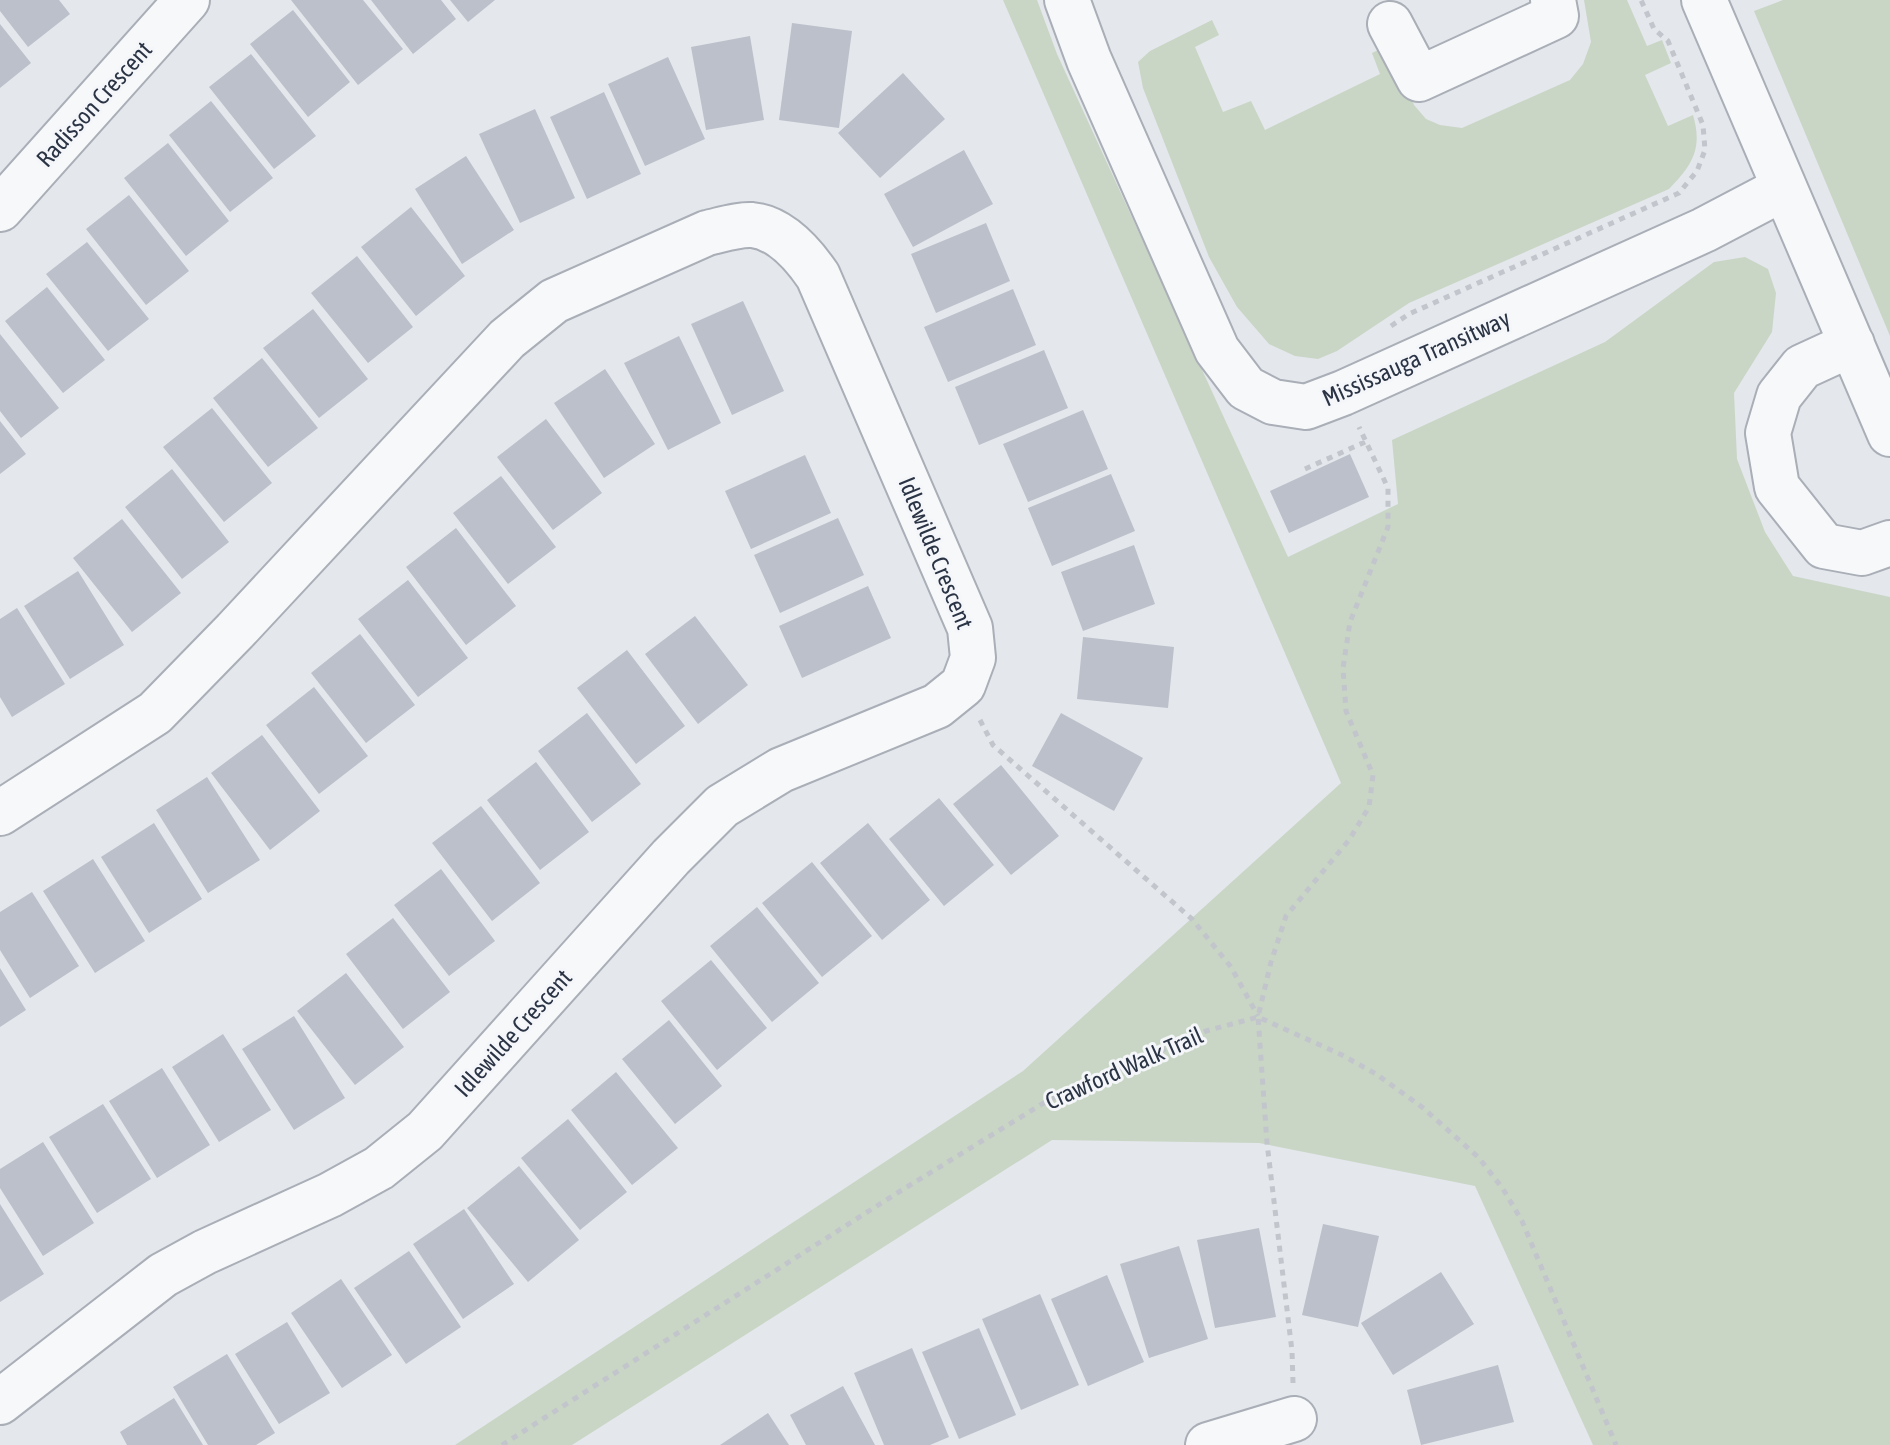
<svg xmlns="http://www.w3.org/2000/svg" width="1890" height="1445" viewBox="0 0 1890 1445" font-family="'Asap Condensed',sans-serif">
	<rect width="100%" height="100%" fill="#e4e7ec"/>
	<path fill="#c9d6c5" d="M1003,0H1037L1057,54L1288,557L1398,504L1392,440L1605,342L1714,262L1745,257L1768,269L1776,293L1772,332L1734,393L1737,459L1765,532L1793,576L1890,597V1445H1593L1475,1186L1259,1143L1052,1140L572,1445H455L1023,1071L1341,783Z
		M1584,0H1627L1647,46L1662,40L1671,63L1645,75L1668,126L1693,115C1703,149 1692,165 1669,189L1409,303L1337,351L1318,359L1295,356L1269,344L1237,307L1209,257L1143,88L1138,62L1150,51L1212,20L1219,35L1195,47L1223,112L1251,101L1265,130L1380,74L1372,53L1389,45L1414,105L1426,119L1440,125L1462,128L1570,80L1583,64L1591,42Z
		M1783,0H1890V336L1754,11Z"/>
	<path fill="#bbc0ca" d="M0,0H59L70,14L28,47L0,11Z
		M291,0H363L403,49L358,85Z
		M371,0H441L456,19L413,54Z
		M450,0H495L468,22Z
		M293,10L350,82L308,117L250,44Z
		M792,23L852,31L839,128L779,120Z
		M0,24L31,63L0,88Z
		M750,36L764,120L706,130L691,47Z
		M251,54L316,136L274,169L209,87Z
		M668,57L705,139L645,166L608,84Z
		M903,73L945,119L880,178L838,133Z
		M604,92L641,174L587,199L550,117Z
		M211,101L273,178L230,212L169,135Z
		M535,109L575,198L520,223L479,134Z
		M168,143L229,221L186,256L124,178Z
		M964,150L993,204L913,247L884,194Z
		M466,156L514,230L462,264L415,189Z
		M129,195L189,271L146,305L86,229Z
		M411,207L465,276L416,316L361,247Z
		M986,223L1010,281L936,313L911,254Z
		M87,242L149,319L108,351L46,274Z
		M357,256L413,327L368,363L311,293Z
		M47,287L105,360L63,393L5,321Z
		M1013,289L1036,345L948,382L924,327Z
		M743,301L784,391L732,415L691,324Z
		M313,309L368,379L319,418L263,348Z
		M0,334L59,408L21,438L0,411Z
		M679,336L721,423L668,450L624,363Z
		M1044,350L1068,408L979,445L955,387Z
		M262,358L318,428L268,467L213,398Z
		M605,369L655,444L604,478L554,403Z
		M212,408L272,483L224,522L163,447Z
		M1083,410L1108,469L1028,502L1003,444Z
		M546,419L602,493L553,530L497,457Z
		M0,421L26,454L0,474Z
		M1350,454L1369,497L1289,533L1270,491Z
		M805,455L831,513L751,549L725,491Z
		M172,469L229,542L182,579L125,507Z
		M1111,474L1135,531L1052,566L1028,508Z
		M501,476L556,547L508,584L453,513Z
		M838,518L864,575L780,613L754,555Z
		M122,519L181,593L132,632L73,558Z
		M456,528L516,606L466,645L406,567Z
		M1134,545L1155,604L1083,631L1061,572Z
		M78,571L124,645L70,679L24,606Z
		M408,580L468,658L418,697L358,619Z
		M868,586L891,638L802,678L779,626Z
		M17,608L65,684L12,717L0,697V619Z
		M695,616L748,685L698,724L645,654Z
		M360,634L415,705L366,743L311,673Z
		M1083,637L1174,647L1168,708L1077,699Z
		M627,650L685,726L636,764L577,688Z
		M314,687L368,756L319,794L266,725Z
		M587,713L641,784L592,822L538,751Z
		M1061,713L1143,758L1114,811L1032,766Z
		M262,735L320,811L270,850L211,773Z
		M536,762L589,832L540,870L487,800Z
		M1001,765L1059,836L1011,875L953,804Z
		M207,777L260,860L208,893L156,810Z
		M939,798L994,865L944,906L889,839Z
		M481,806L540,883L492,921L432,843Z
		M154,823L202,899L149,933L101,857Z
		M868,823L930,900L882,940L820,863Z
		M93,859L145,941L95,973L43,891Z
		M812,862L872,936L822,977L762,903Z
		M441,869L495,941L449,976L394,905Z
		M32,892L79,966L30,998L0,950V912Z
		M757,907L819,983L772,1022L710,946Z
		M393,918L450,992L403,1029L346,954Z
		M711,960L767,1028L717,1070L661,1001Z
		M0,968L26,1010L0,1027Z
		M346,973L404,1047L355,1085L297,1011Z
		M294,1016L345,1098L294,1130L242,1049Z
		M669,1020L722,1086L675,1124L622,1059Z
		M223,1034L271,1110L219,1142L172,1067Z
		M162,1068L210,1145L157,1178L109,1101Z
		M616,1072L678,1148L632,1185L571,1110Z
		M103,1104L151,1179L97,1213L49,1137Z
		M568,1119L627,1192L580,1230L521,1158Z
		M43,1142L94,1223L43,1256L0,1188V1169Z
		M519,1166L579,1240L528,1282L467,1208Z
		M0,1204L44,1274L0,1302Z
		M464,1209L514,1284L463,1319L413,1244Z
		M1323,1224L1379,1236L1358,1327L1302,1315Z
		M1259,1228L1276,1317L1215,1328L1197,1240Z
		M1179,1246L1208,1339L1149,1358L1120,1264Z
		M409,1251L461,1327L406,1364L354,1288Z
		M1441,1272L1474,1324L1393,1375L1361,1323Z
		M1107,1275L1144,1362L1088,1386L1051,1299Z
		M341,1279L392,1355L342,1388L291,1313Z
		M1040,1294L1079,1385L1021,1410L982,1319Z
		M287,1322L330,1393L279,1424L235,1354Z
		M979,1328L1016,1415L959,1439L922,1352Z
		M912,1348L949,1437L930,1445H884L854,1373Z
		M227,1354L275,1433L256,1445H208L173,1387Z
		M1498,1365L1514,1422L1421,1445L1407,1390Z
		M843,1386L875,1445H806L790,1415Z
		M174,1398L203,1445H127L120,1432Z
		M768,1413L789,1445H720Z"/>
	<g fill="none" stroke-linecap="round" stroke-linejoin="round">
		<defs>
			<path id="minor" d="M1067,0L1089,60L1217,350L1246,388L1273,402L1306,407L1343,393L1704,230L1784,188
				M1704,0L1890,434
				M1390,24L1419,79L1556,16L1553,0
				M0,209L187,0
				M1852,344L1802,367L1779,396L1768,433L1777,487L1824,546L1862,553L1890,543
				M0,813L155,713L235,631L507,339L554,301L707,233C721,230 738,224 752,225C780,228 803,254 818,276L970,628L973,658L963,685L937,706L781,770L722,806L671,857L425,1131L379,1168L330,1195L205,1252L163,1275L0,1402
				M1208,1445L1294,1419"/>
		</defs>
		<use href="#minor" stroke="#a9aeb7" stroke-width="48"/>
		<path stroke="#c2c5cb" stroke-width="5" stroke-dasharray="6 6" stroke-linecap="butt" d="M1391,326L1409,314L1679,193L1697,171L1705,150L1703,125L1668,41L1654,29L1641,0
			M1305,469L1365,442
			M980,720L993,745L1192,919L1231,967L1258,1016
			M1293,1383L1292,1351L1267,1143L1258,1017L1271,962L1286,916L1349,840L1369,807L1373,775L1346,711L1343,668L1350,622L1388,527V488L1359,427
			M502,1445L894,1195L1047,1101L1206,1031L1258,1017L1342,1055L1376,1074L1422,1107L1479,1158L1503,1189L1522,1221L1616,1445"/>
		<use href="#minor" stroke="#f7f8fa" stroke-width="44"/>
	</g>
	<g text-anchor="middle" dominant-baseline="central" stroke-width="6" stroke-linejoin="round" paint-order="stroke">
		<g font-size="24" fill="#2b3445" stroke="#f4f6f9">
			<text transform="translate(94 104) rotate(-48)">Radisson Crescent</text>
			<text transform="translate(1416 358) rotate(-24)">Mississauga Transitway</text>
			<text transform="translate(936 553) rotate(68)">Idlewilde Crescent</text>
			<text transform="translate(513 1033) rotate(-48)">Idlewilde Crescent</text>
			<text transform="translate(1124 1068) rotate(-24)">Crawford Walk Trail</text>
		</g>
	</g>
</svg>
